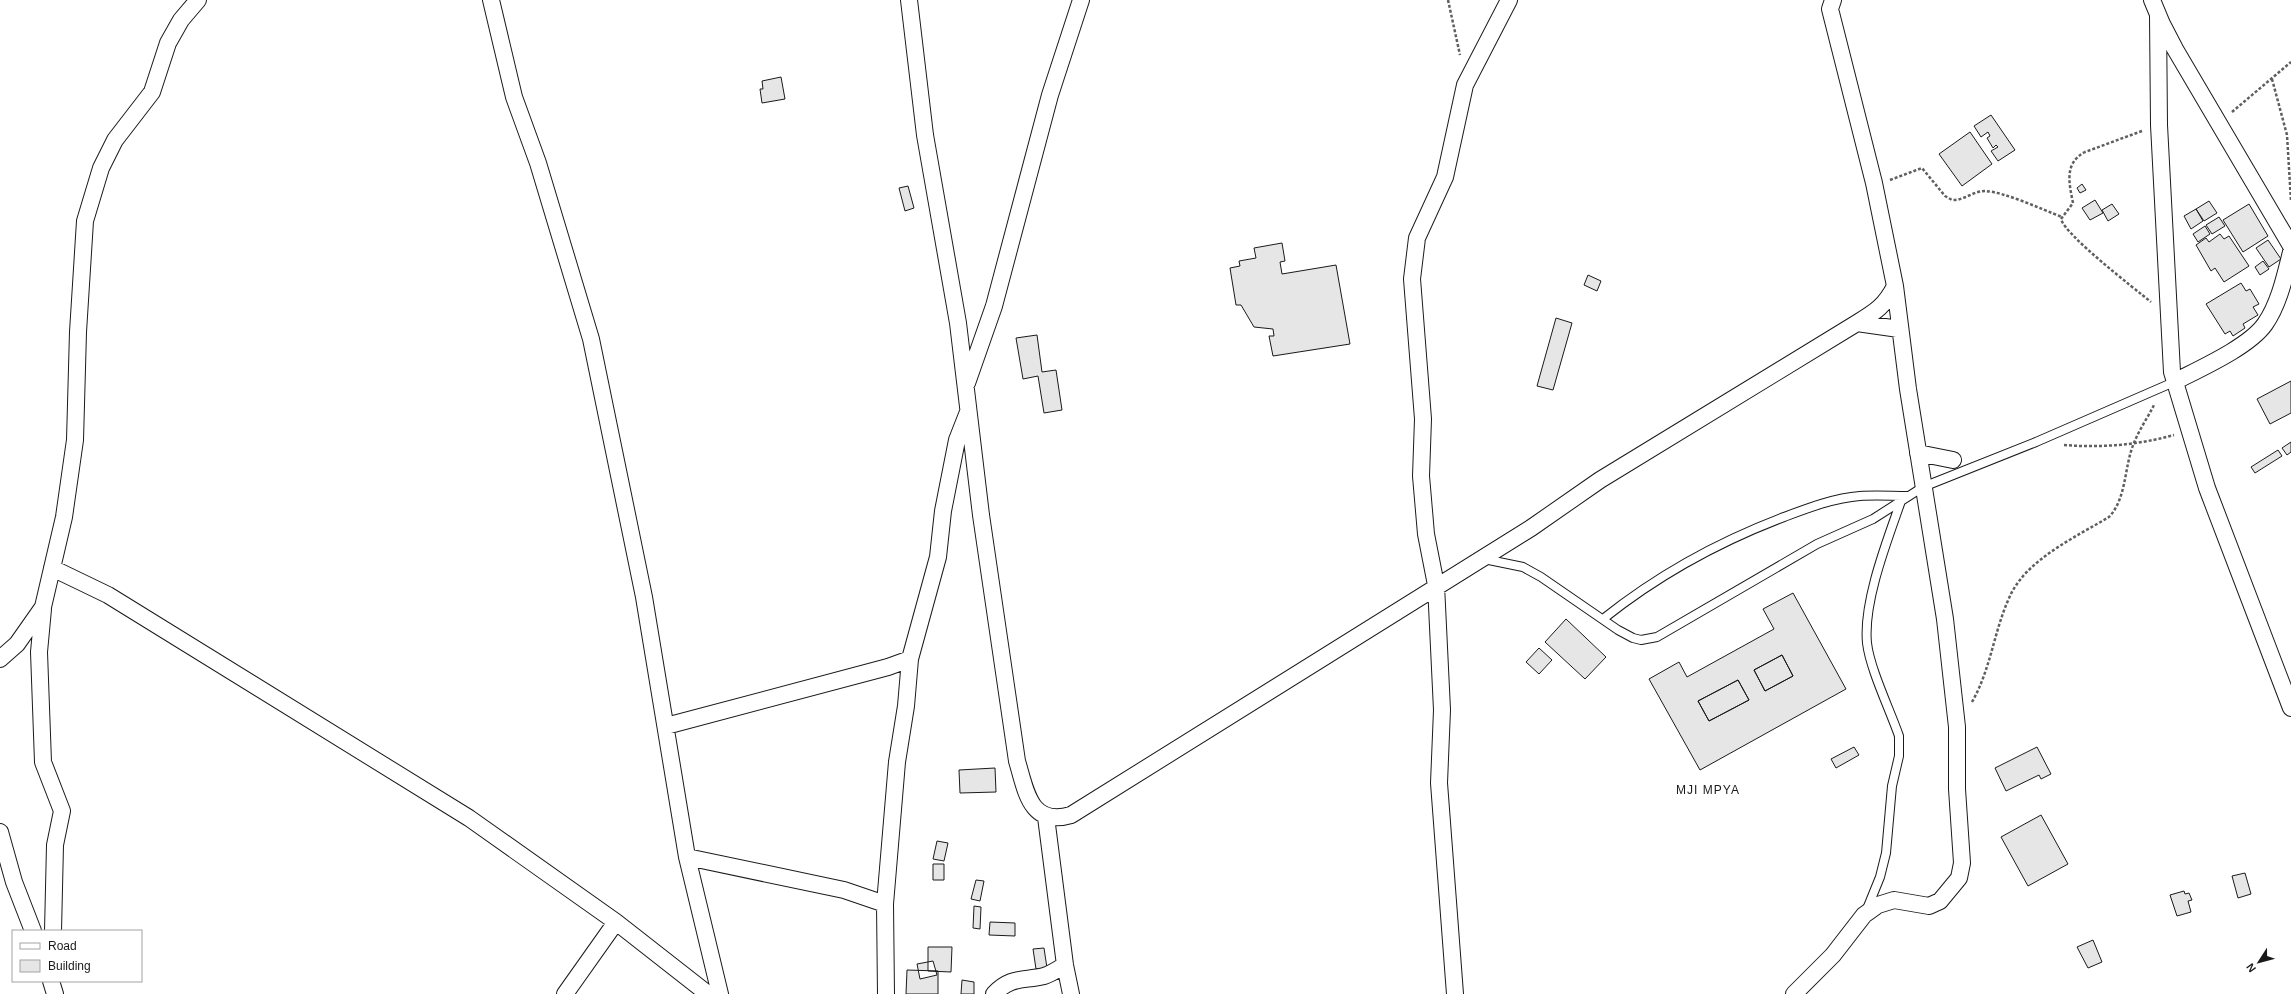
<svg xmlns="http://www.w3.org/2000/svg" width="2291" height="994" viewBox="0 0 2291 994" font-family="Arial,sans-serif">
	<rect width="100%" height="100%" fill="#fff"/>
	<path fill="#e6e6e6" stroke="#1a1a1a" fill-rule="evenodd" d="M781,77L785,99L762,103L760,89H763L762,81Z
		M1991,115L2015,150L1998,161L1991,151L1998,147L1996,145L1993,148L1987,138L1990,136L1988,132L1981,137L1974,126Z
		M1970,132L1992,164L1962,186L1939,154Z
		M2082,184L2086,190L2080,193L2077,188Z
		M908,186L914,208L905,211L899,188Z
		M2095,200L2103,213L2090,220L2082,208Z
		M2209,201L2217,213L2204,221L2196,209Z
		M2112,204L2119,214L2108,221L2102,210Z
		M2249,204L2268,236L2243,252L2223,220Z
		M2196,209L2203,221L2191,229L2184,216Z
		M2219,217L2225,226L2212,234L2206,225Z
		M2205,226L2210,234L2198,242L2193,234Z
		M2220,234L2224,239L2229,236L2249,266L2224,282L2215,268L2211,271L2196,245L2206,238L2209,242Z
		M2268,240L2281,259L2269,267L2256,248Z
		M1282,243L1285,261L1280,262L1282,274L1336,265L1350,344L1273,356L1269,336H1274L1273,329L1254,327L1241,305H1236L1230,268L1240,266L1239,261L1256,258L1254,248Z
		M2263,261L2269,269L2260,275L2255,267Z
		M1588,275L1601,281L1597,291L1584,285Z
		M2241,283L2246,291L2250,289L2259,304L2253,307L2258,315L2243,324L2245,328L2233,336L2230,331L2225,334L2206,304Z
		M1556,318L1572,323L1553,390L1537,386Z
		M1037,335L1042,372L1056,370L1062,410L1044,413L1038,376L1023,379L1016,338Z
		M2291,381V413L2270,424L2257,399Z
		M2291,442V452L2287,455L2282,448Z
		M2278,450L2282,456L2255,473L2251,467Z
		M1793,593L1846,689L1700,770L1649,679L1679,662L1687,677L1774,629L1763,609ZM1782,655L1793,676L1765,691L1754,670ZM1738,680L1749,700L1709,721L1698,701Z
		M1566,619L1606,657L1585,679L1545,642Z
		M1539,648L1552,660L1539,674L1526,662Z
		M1782,655L1793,676L1765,691L1754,670Z
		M1738,680L1749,700L1709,721L1698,701Z
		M1854,747L1859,755L1836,768L1831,759Z
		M2037,747L2051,774L2041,779L2039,775L2006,791L1995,768Z
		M995,768L996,792L960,793L959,770Z
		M2041,815L2068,864L2028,886L2001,837Z
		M937,841L948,843L944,861L933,859Z
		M933,864H944V880H933Z
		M2245,873L2251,894L2238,898L2232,876Z
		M976,880L984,881L980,901L971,899Z
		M2184,891L2185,894L2189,893L2192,900L2188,901L2191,912L2177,916L2170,895Z
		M974,906L981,907L980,929L973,928Z
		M990,922L1015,923V936L989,935Z
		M2093,940L2102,962L2088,968L2077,947Z
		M928,947H952L951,972L928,971Z
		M1044,948L1047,968L1036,969L1033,949Z
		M933,961L937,975L920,979L917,964Z
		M907,970L938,971V994H906Z
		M962,980L974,982V994H961Z"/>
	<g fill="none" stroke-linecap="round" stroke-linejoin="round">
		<defs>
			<path id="service" d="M1484,559L1523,567L1541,577L1618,630L1633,638L1641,640L1657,637L1817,544L1873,519L1923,487L2036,442L2174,382
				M1603,619C1658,575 1718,542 1784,517C1808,508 1834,498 1860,496C1876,495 1892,496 1908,496
				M1867,909L1880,877L1886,853L1892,786L1899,756V736C1890,710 1870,669 1867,643C1863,602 1887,541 1901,501"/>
			<path id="minor" d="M491,0L514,97L538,163L591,339L644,597L687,857L720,994
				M909,0L925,135L958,323L981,515L1017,761C1026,791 1030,827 1071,815L1531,528L1600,480L1857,323C1875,312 1885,306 1895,286
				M2152,0L2162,24L2175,49L2291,246
				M2158,16L2159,125L2172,372L2207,488L2291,708
				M1857,323L1899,329
				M2174,382C2199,369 2249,347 2265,324C2279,304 2285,276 2291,252
				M967,383L994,306L1050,95L1081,0
				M1918,453L1953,460
				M52,568L108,595L469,818L616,922L708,994
				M43,609L39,652L43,762L62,811L55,845L53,931
				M0,659L17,644L43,607L64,517L75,440L78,332L85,221L101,168L115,140L152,92L168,43L181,20L198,0
				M666,726L888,667L910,659
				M1046,817L1065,965L1071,994
				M0,832L14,882L33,931
				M687,857L844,890L885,904
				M51,981L55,994
				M565,994L616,922
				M886,994L885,904L897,762L906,706L910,659L938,557L943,511L957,440L968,412
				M994,994C1011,976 1024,981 1044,976C1051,974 1058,969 1065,965
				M1455,994L1439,783L1442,710L1436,585L1426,534L1421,476L1423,419L1412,279L1417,238L1445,177L1465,85L1509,0
				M1794,994L1833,955L1864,915L1878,905L1894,900L1929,906L1940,901L1959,878L1962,863L1957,789V727L1945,619L1908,389L1895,286L1874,183L1830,9L1833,0"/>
		</defs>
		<use href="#service" stroke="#1a1a1a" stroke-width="10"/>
		<use href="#minor" stroke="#1a1a1a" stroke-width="18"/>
		<path stroke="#5f5f5f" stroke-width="2.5" stroke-dasharray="3 2" stroke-linecap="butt" d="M1448,0L1460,55
			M2272,79L2287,135L2291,201
			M2232,112L2291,62
			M2142,131L2085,152C2064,163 2069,183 2073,203L2061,219C2066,236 2134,288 2151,302
			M1890,180L1922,168L1945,196L1952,200C1963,201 1973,191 1985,191C2005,192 2041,209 2062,217
			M2064,445C2101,448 2138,445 2174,435
			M1972,702C1991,669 1994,630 2010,596C2027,559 2076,537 2109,517C2127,498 2124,466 2134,443C2139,430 2148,417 2154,405"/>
		<use href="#service" stroke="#fff" stroke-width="8"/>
		<use href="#minor" stroke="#fff" stroke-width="16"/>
	</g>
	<g text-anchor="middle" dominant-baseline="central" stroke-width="3" stroke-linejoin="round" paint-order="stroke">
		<g font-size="12" letter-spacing="1" fill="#1a1a1a" stroke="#fff">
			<text x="1708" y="790">MJI MPYA</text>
		</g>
	</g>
	<rect x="12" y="930" width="130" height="52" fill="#ffffff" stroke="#a3a3a3"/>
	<rect x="20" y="943" width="20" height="6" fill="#ffffff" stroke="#a3a3a3"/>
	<text x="48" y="950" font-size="12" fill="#1a1a1a">Road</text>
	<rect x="20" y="960" width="20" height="12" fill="#e6e6e6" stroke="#a3a3a3"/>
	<text x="48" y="970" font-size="12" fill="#1a1a1a">Building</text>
	<g transform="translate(2259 962) rotate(234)" stroke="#ffffff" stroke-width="3" paint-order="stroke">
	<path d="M0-3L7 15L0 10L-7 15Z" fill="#1a1a1a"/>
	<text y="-6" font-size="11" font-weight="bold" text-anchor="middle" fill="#1a1a1a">N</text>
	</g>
</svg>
